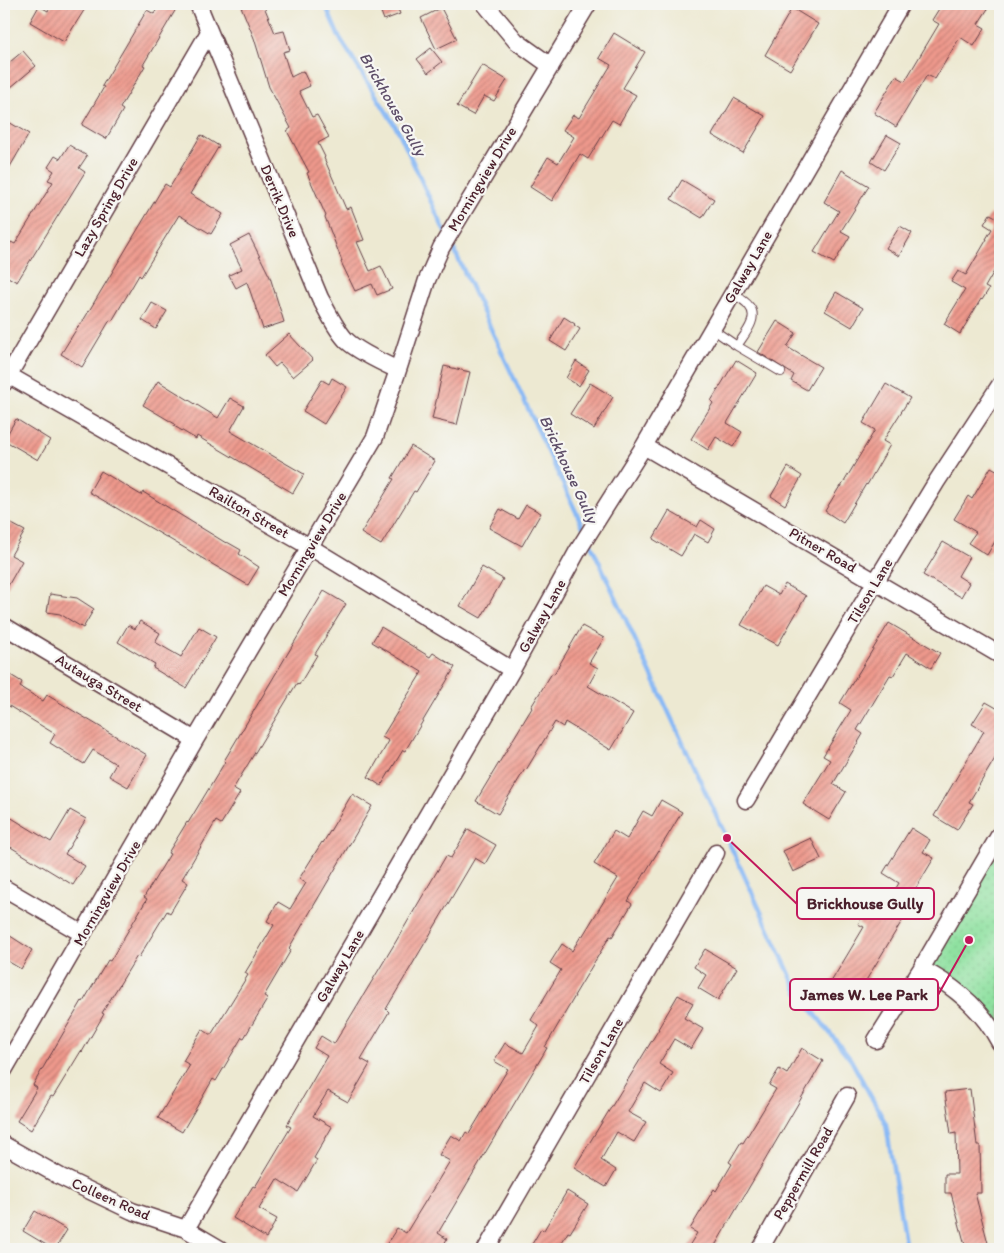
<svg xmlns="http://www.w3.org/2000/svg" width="1004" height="1253" viewBox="0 0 1004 1253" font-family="Itim,sans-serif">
	<defs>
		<pattern id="park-dots" width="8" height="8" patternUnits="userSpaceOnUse" patternTransform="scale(1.25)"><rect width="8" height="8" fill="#8fe1a0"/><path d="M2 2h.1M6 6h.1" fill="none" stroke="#7dc18a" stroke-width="1.8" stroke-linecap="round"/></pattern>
		<pattern id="building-hatch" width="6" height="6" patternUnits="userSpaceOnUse" patternTransform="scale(1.25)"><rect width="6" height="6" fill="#ee998c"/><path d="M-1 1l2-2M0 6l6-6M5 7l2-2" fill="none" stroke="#c37c73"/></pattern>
	</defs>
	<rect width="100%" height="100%" fill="#f6f6f2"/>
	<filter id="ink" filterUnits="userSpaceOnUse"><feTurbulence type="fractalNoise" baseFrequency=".02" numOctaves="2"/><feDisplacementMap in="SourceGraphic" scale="10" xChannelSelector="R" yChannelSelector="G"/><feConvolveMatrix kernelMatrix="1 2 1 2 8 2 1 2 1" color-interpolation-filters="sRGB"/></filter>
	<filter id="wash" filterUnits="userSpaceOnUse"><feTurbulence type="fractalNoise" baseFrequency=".0096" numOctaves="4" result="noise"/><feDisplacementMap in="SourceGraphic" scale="20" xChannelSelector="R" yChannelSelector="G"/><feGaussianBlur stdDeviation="1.12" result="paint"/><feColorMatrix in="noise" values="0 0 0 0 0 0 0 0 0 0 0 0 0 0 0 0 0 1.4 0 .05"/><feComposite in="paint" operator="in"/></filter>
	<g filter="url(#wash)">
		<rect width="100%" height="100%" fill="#ede9d2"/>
		<path fill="url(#park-dots)" stroke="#6c8066" d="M1000,834V1043L991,1027L921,969Z"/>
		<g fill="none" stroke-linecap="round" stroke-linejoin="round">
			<path stroke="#89b9f5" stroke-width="4.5" d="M325,4L338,35L399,132L445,232
				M450,241L585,531
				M589,540L798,992L851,1060L886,1124L906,1249"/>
		</g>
		<g id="blocks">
			<path fill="url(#building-hatch)" d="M52,4H88L64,42L30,22L39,6L48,11Z
				M160,4H167L176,9L143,65L145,66L120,108L123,110L106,139L82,125L104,87L102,86L147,10L154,14Z
				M240,4H263L275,33L284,31L290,50L283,52L291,77L303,71L310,86L299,91L312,117L317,115L329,137L318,143L325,157L324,158L346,209L351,207L364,240L357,242L370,271L381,266L392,289L377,295L372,284L355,291L341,262L342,261L325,217L326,216L307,173L309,172L287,131L291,128L269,87L254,38Z
				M378,4H396L400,14L384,20Z
				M942,4H991L978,24L985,28L974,46L960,37L935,79L927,75L896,127L874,113L896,76L905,81L939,24L932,20Z
				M441,8L457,39L436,49L421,18Z
				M792,8L818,24L790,70L765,55Z
				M614,33L645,52L623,88L636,95L619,124L612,120L588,159L580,154L552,201L530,187L548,157L558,163L574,137L563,130L573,115L579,118L611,65L599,58Z
				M431,48L442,62L428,73L417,59Z
				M23,51L36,66L4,93V67Z
				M482,65L507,80L494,101L484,96L473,115L457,106Z
				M734,98L765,116L743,153L712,135Z
				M7,121L29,134L4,177V127Z
				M201,135L219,146L190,194L223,214L211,234L179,215L141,277L139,275L112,321L110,320L82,367L61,354L79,325L80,326L165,184L170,187Z
				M887,135L901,143L884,170L871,162Z
				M69,145L87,156L79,168L85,172L17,282L4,275V254L11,242L15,244L53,182L48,180L54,171L48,167L55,156L60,159Z
				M842,170L869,186L841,231L850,236L834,263L814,252L839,211L824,202Z
				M682,180L714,199L702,218L671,199Z
				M990,214L998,218L1000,214V261L985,287L989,289L982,300L981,299L960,334L944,324L965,290L951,282L958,271L966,275L987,239H986L992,229L984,224Z
				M900,226L912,233L899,256L886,248Z
				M249,235L270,277L284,322L263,329L247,282L236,288L229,275L242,269L230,245Z
				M836,292L863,308L852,327L825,311Z
				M152,303L167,311L156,329L142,320Z
				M564,317L575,324L574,325L580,329L566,351L550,341Z
				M777,321L796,333L787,347L821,367L807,390L791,381L794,375L758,352Z
				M289,334L313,360L293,377L280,363L275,367L265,355Z
				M736,360L757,373L727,423L742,432L733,447L716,437L708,450L691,439L713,403L711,401Z
				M576,361L589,370L579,386L566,378Z
				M444,366L470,372L457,425L432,419Z
				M332,378L347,387L324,424L303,411L322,380L329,384Z
				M158,381L218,418L230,398L244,406L230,431L304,474L293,493L197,436L196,439L174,426L175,424L143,405Z
				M590,383L613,397L594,429L570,414Z
				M886,384L910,398L883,441L890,445L867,485L866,484L843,523L825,511L840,486L841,487L875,430L863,423Z
				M16,419L50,440L38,460L4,440Z
				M411,446L435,461L416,492L414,491L381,545L361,533L394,479L392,478Z
				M788,467L802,476L785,505L771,496Z
				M991,467L1000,472V533L987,555L968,543L976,532L954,519L968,496L972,499Z
				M101,471L141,495L143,492L226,543L227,542L241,550L239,554L259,567L248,585L89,492Z
				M526,505L541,513L522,546L489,528L500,509L518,519Z
				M669,511L697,527L701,520L715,529L708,542L694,534L681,556L653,539Z
				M10,523L25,531L11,555L22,561L4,593V533Z
				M943,542L969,557L958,576L969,583L961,597L923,575Z
				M482,567L503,579L481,618L460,606Z
				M785,584L806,596L778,645L741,625L763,586L779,595Z
				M324,591L346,604L315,654L317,655L299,685L297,683L233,789L240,793L221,824L216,821L182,879L188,883L170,913L167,911L139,957L137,956L102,1013L104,1014L82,1052L81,1051L53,1097L51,1096L31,1130L17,1121L37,1088L33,1085L82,1001L83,1002L108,960L110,961L147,899L144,897L170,854L168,853L187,822L188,823L225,762L224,761L304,626H303Z
				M50,594L77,598L94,609L83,628L60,614L47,612Z
				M140,621L160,633L155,642L181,657L199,627L216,637L186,688L153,668L155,664L118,642L128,625L135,629Z
				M889,623L940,653L931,668L907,653L893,676L890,675L857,730L863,734L833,784L846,792L829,820L803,804L830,760L823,756L851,710L840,703Z
				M582,626L604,638L589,663L598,668L588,686L633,713L611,750L565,722L563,727L555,722L526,770L525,769L498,814L476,801L532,708L531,707L552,673L554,674Z
				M381,627L430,657L433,653L455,667L405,751L403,750L381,786L368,777L389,741L382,737L422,672L372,642Z
				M4,671L22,682L20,687L43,701L47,695L147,755L128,787L109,776L116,764L93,750L84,764L50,743L55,734L4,703Z
				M986,702L1000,710V750L969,802L973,804L957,830L934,816L984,731L972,724Z
				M352,794L372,806L289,948L291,950L264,996L268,998L244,1038L242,1037L216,1081L213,1079L182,1132L158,1118L190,1065L183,1061L202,1029L211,1035L248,975L245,973L274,925L267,921L278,902L290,909L306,883L299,879L322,842L323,843Z
				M661,800L682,812L628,901L632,904L612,937L610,936L574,996H575L545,1047L547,1048L438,1233L447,1239L441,1249H392L386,1245L397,1228L406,1233L450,1161L439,1155L451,1135L461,1141L466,1132L469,1134L508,1069L494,1061L505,1043L523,1053L539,1026L531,1020L561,970L550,963L562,944L572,951L581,936L582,937L618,878L594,864L614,831L627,839L643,811L652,816Z
				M70,810L86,819L65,854L85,866L73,885L4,843V828L10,817L51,842Z
				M911,828L930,840L923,852L934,858L910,898L914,901L856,997L831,982L864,927L858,924L868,908L880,915L899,883L883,873Z
				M468,829L496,845L485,864L475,858L386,1009L389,1012L361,1059L370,1064L348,1102L328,1091L313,1116L332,1127L314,1158L317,1160L298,1192L277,1179L259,1209L277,1219L266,1238L233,1218L253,1186L255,1187L291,1127L287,1125L327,1056L314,1048L321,1036L334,1044L395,943L446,856L451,858Z
				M811,838L821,859L793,872L783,851Z
				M4,932L32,950L21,969L4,959Z
				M705,949L737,968L718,1000L698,988L706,975L694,967Z
				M678,995L693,1003L684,1018L703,1029L691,1049L674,1039L659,1064L673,1073L661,1093L645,1083L628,1112L646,1122L634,1142L617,1132L601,1160L616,1170L606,1187L574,1168L659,1029H658Z
				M802,1048L823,1061L713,1249H687L697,1233L690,1229L714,1189L716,1191L732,1164L729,1162L741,1142L743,1143L776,1089L769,1085L779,1069L787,1074Z
				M970,1089L977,1145H980L981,1193H975L989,1247L980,1249H966L951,1193H945V1174H957L956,1133L951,1134L945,1092Z
				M567,1191L588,1204L570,1233L568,1232L558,1249H529L541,1229L544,1230Z
				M35,1211L67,1230L55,1249H53L23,1231Z"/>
		</g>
	</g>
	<g filter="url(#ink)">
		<use href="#blocks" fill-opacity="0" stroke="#623d44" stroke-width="1"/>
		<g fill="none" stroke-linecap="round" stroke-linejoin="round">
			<defs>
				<path id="lane" d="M732,294C738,297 745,300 749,306C760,318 744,335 737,346
					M712,329L737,346L781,372"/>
				<path id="street" d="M198,4L320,298C328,312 336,330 347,341C359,352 383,363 398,370
					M485,4L516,41L551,66
					M8,375L310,547L512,670
					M4,383L209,32
					M644,446L1000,655
					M4,626L195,740
					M746,800L876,581L937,481L1000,385
					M4,888L83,934
					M921,969C955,986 982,1009 1000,1043
					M876,1040L921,969L1000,834
					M4,1070L195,740L375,437L398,370L427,280L441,248L588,4
					M4,1145L61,1177L132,1211L186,1229L220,1249
					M186,1229L512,670L577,552L644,446L901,4
					M486,1249L716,853
					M760,1249L847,1096"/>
			</defs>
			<use href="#lane" stroke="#623d44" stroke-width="10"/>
			<use href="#street" stroke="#623d44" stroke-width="19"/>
			<use href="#lane" stroke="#fff" stroke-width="8"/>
			<use href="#street" stroke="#fff" stroke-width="16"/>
		</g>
	</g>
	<g text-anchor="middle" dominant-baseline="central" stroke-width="4.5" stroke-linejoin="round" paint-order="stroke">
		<g font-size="15" fill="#4a1f2b" stroke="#f6f6f2">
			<text transform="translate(482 179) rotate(-59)">Morningview Drive</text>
			<text transform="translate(280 201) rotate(67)">Derrik Drive</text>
			<text transform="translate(106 207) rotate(-60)">Lazy Spring Drive</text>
			<text transform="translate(748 267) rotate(-60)">Galway Lane</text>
			<text transform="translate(249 512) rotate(30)">Railton Street</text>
			<text transform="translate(312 544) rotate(-59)">Morningview Drive</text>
			<text transform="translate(823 550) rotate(30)">Pitner Road</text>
			<text transform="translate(870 591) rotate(-59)">Tilson Lane</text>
			<text transform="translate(542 616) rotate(-61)">Galway Lane</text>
			<text transform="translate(99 683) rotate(31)">Autauga Street</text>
			<text transform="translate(107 893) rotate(-60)">Morningview Drive</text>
			<text transform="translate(340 966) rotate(-60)">Galway Lane</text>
			<text transform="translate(601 1051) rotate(-60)">Tilson Lane</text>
			<text transform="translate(803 1173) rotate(-60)">Peppermill Road</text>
			<text transform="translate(111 1199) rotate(24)">Colleen Road</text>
		</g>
		<g font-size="16" font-style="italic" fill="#5d4d68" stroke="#f6f6f2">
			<text transform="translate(393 104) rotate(60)">Brickhouse Gully</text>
			<text transform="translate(569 469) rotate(65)">Brickhouse Gully</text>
		</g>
	</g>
	<path fill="none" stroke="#c2185b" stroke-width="2" d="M727 838L797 904M969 940L938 995"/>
	<g fill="#c2185b" stroke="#f6f6f2" stroke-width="2">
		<circle cx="727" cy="838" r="5"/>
		<circle cx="969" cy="940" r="5"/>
	</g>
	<g fill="#f6f6f2" stroke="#c2185b" stroke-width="2">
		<rect x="797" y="888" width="137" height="31" rx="5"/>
		<rect x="790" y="979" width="148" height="31" rx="5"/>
	</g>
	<g font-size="16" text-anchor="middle" font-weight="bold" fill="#4a1f2b">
		<text x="865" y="909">Brickhouse Gully</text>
		<text x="864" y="1000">James W. Lee Park</text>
	</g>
	<rect width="1004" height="1253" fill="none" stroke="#f6f6f2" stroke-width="20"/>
</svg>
